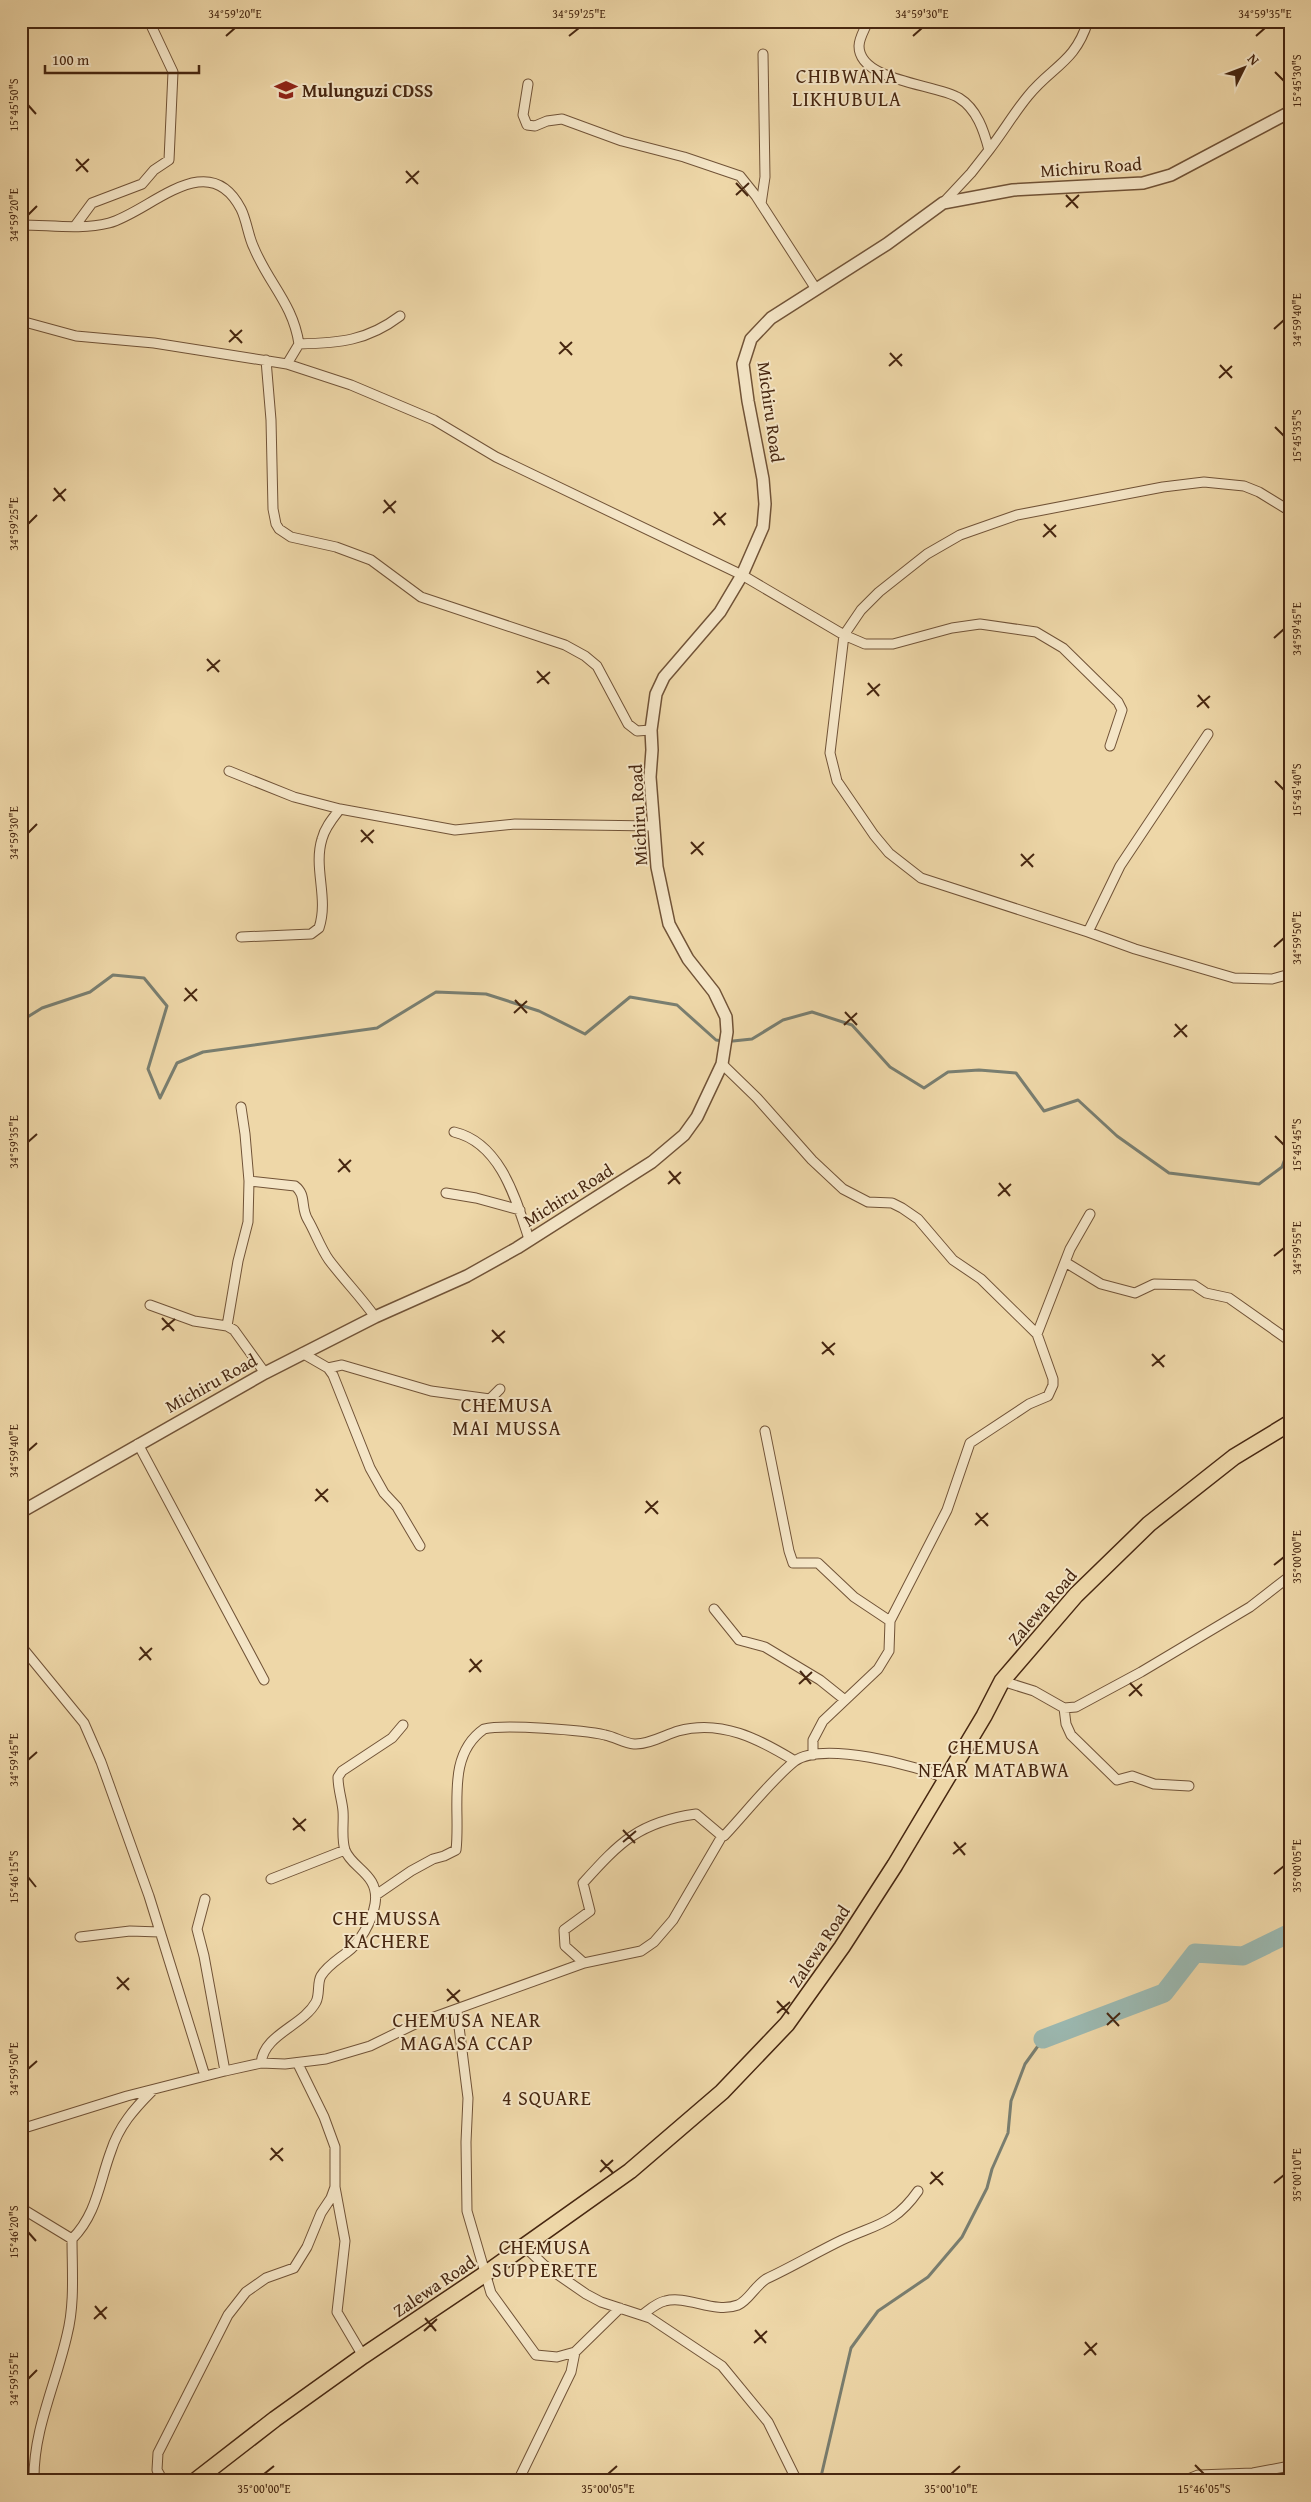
<svg xmlns="http://www.w3.org/2000/svg" width="1311" height="2502" viewBox="0 0 1311 2502" font-family="'Gentium Book Plus',serif">
	<rect width="100%" height="100%" fill="#eed7a8"/>
	<filter id="stains"><feTurbulence type="fractalNoise" baseFrequency=".004" numOctaves="4"/><feColorMatrix values="0 0 0 0 .2 0 0 0 0 .09 0 0 0 0 .02 0 0 0 .5 -.17"/></filter>
	<radialGradient id="worn" r=".72"><stop offset=".6" stop-color="#630" stop-opacity="0"/><stop offset="1" stop-color="#630" stop-opacity=".3"/></radialGradient>
	<g fill="none" stroke-linecap="round" stroke-linejoin="round">
		<path stroke="#797e70" stroke-width="3" d="M21,1021L42,1008L90,992L113,975L144,978L167,1006L148,1069L160,1098L177,1063L203,1052L377,1028L436,992L486,994L539,1011L585,1034L630,997L677,1005L716,1040L723,1041
			M733,1041L752,1039L783,1020L812,1012L852,1025L890,1067L924,1088L948,1072L979,1070L1016,1073L1044,1111L1078,1100L1117,1136L1169,1173L1259,1184L1282,1167L1290,1145
			M820,2481L851,2348L878,2311L928,2277L962,2237L987,2188L992,2169L1008,2133L1011,2101L1025,2064L1043,2039"/>
		<path stroke="#9bb8b0" stroke-width="19" d="M1043,2039L1164,1993L1195,1953L1243,1956L1290,1933"/>
		<defs>
			<path id="minor" d="M868,21C865,29 859,38 859,46C859,82 937,84 959,98C977,109 984,131 989,150L971,173L943,203
				M528,84L523,115L527,125L535,126L547,121L562,119L622,141L684,157L740,176L756,196L816,289
				M989,150C1003,132 1014,113 1028,96C1052,66 1075,63 1088,21
				M761,204L765,177L763,54
				M21,225C50,225 81,230 109,223C150,212 208,145 241,209C247,221 248,236 254,248C269,284 293,304 299,344
				M75,226L92,203L142,184L154,170L169,160L173,72L149,21
				M21,321L76,336L154,343L287,364L351,385L434,420L496,457L742,575L844,635L865,644H893L952,628L980,624L1036,632L1063,648L1118,702L1122,710L1110,746
				M266,360L271,420L273,509L276,524L279,529L291,537L336,547L371,560L421,597L565,645L585,656L597,666L628,724L637,731L651,730
				M287,364L299,344C339,343 367,341 400,316
				M1290,511L1259,492L1244,486L1204,482L1163,487L1017,515L960,535L927,554L879,592L861,610L844,635L830,753L837,781L874,835L889,853L921,878L1088,932L1135,949L1234,978L1272,979L1290,974
				M229,771L294,797L340,809L455,830L515,824L654,826
				M1088,932L1120,866L1208,734
				M241,937L311,934L319,928C329,898 313,868 322,839C325,827 333,818 340,809
				M722,1064L757,1098L812,1160L843,1189L868,1202L892,1203L902,1208L918,1219L953,1260L981,1279L1037,1334L1053,1379V1385L1048,1396L1029,1404L970,1443L947,1510L890,1621L889,1651L878,1669L823,1721L813,1740V1755
				M454,1132C501,1143 516,1200 529,1239
				M249,1181L295,1186C307,1195 300,1207 308,1220C315,1232 321,1249 329,1260C344,1280 361,1297 375,1317
				M446,1193L476,1198L520,1210
				M1065,1262L1101,1284L1135,1293L1154,1284L1194,1285L1206,1293L1229,1298L1290,1341
				M150,1305L194,1321L227,1326L234,1330L265,1373
				M227,1326L238,1261L248,1222L249,1181L245,1134L241,1107
				M1037,1334L1070,1249L1090,1214
				M302,1353L328,1368L333,1375L370,1468L384,1493L397,1507L420,1546
				M328,1368L342,1365L431,1391L490,1399L500,1389
				M765,1431L789,1551L793,1563H818L854,1597L890,1621
				M138,1444L264,1680
				M714,1609L739,1640L765,1647L820,1680L845,1700
				M21,1646L84,1723L101,1762L149,1896L205,2076
				M1002,1681L1034,1691L1064,1708L1076,1707L1141,1672L1250,1607L1290,1576
				M1064,1708L1066,1724L1071,1735L1117,1780L1132,1776L1154,1784L1189,1786
				M271,1879L345,1850
				M376,1895L411,1871L433,1859L444,1856L456,1850C461,1810 445,1756 484,1729C504,1724 584,1730 605,1735C615,1737 624,1743 634,1744C648,1745 665,1735 678,1731C721,1719 759,1739 795,1761
				M205,1899L197,1929L204,1956L225,2071
				M80,1937L130,1931L160,1932
				M584,1963L565,1946L564,1930L590,1911L583,1883C620,1842 639,1822 696,1814L722,1836
				M457,2011L468,2098L466,2142L467,2211L491,2293L536,2355L557,2357L575,2352L620,2308
				M261,2063C264,2034 303,2026 316,2002C320,1994 317,1983 321,1976C327,1966 337,1960 346,1953C360,1943 372,1921 375,1904C380,1874 352,1869 345,1850C341,1838 344,1823 343,1811C342,1800 338,1789 338,1777L342,1771L392,1738L403,1725
				M298,2064L324,2117L335,2147V2187L345,2241L337,2312L363,2356
				M21,2129L127,2096L225,2071L261,2063L285,2064L326,2059L370,2046L415,2024L584,1963L641,1951L654,1942L673,1920L722,1836H724C744,1815 772,1779 795,1761C822,1741 917,1765 946,1779
				M21,2208L72,2239
				M524,2246L544,2265L586,2294L601,2302L650,2318L722,2366L768,2422L797,2481
				M642,2315C649,2310 656,2303 665,2301C688,2295 714,2314 738,2305C749,2300 754,2287 766,2279C792,2267 817,2252 842,2240C877,2224 895,2224 918,2191
				M34,2481C33,2430 56,2384 67,2335C75,2304 72,2270 72,2239C97,2214 99,2183 111,2151C119,2126 134,2109 152,2091
				M163,2481L157,2470L158,2453L228,2315L246,2292L266,2278L294,2268L307,2247L321,2213L331,2198L335,2187
				M518,2481L571,2372L575,2352
				M1183,2481L1198,2475L1253,2473L1290,2466"/>
			<path id="tertiary" d="M21,1512L265,1373L375,1317L467,1276L517,1248L652,1162L684,1135L697,1117L722,1064L727,1032L726,1017L714,992L688,959L669,924L657,867L650,777L652,750L651,730L656,694L664,677L720,612L742,575L763,527L765,504L763,479L748,401L743,364L751,339L771,318L887,244L943,203L1013,190L1143,183L1171,175L1290,112"/>
			<path id="trunk" d="M195,2481L275,2419L363,2356L485,2274L630,2171L722,2092L787,2024L842,1947L895,1865L984,1716L1002,1681L1076,1595L1149,1524L1234,1457L1290,1423"/>
		</defs>
		<use href="#minor" stroke="#715337" stroke-width="11"/>
		<use href="#tertiary" stroke="#715337" stroke-width="14"/>
		<use href="#trunk" stroke="#472711" stroke-width="18"/>
		<use href="#minor" stroke="#f4e5c6" stroke-width="9"/>
		<use href="#tertiary" stroke="#f4e5c6" stroke-width="11"/>
		<use href="#trunk" stroke="#eed7a8" stroke-width="15"/>
	</g>
	<path fill="none" stroke="#472711" stroke-width="2" d="M226,36L235,28M569,36L579,28M913,36L922,28M1256,36L1265,28M1275,72L1284,81M28,105L36,114M76,159L88,172M76,171L89,159M406,171L418,184M406,183L419,171M736,183L748,196M736,195L749,183M1066,195L1078,208M1066,207L1079,195M28,215L37,206M1274,329L1284,320M230,330L242,343M229,342L242,330M560,342L572,355M890,353L902,366M559,354L572,342M1220,365L1232,378M889,366L902,354M1219,378L1232,366M1275,427L1284,436M54,488L65,501M384,500L395,513M53,501L66,489M714,512L725,525M383,513L396,501M28,524L37,515M1044,524L1056,537M713,525L726,513M1043,537L1056,525M1274,638L1284,629M207,659L219,672M207,671L220,660M537,671L549,684M537,683L550,672M868,683L879,696M867,695L880,684M1198,695L1209,708M1197,707L1210,696M1275,781L1284,790M361,830L373,843M28,833L37,824M361,842L374,830M691,842L703,855M691,854L704,842M1021,854L1033,867M1021,866L1034,854M1274,947L1284,938M185,988L197,1001M515,1000L527,1013M184,1001L197,989M845,1012L857,1025M514,1013L527,1001M1175,1024L1187,1037M844,1025L857,1013M1174,1037L1187,1025M1275,1136L1284,1145M28,1142L37,1134M339,1159L350,1172M669,1171L680,1184M338,1172L351,1160M999,1183L1010,1196M668,1184L681,1172M998,1196L1011,1184M1274,1256L1284,1248M162,1318L174,1331M162,1330L175,1319M492,1330L504,1343M492,1342L505,1331M822,1342L834,1355M822,1354L835,1343M1152,1354L1164,1367M1152,1366L1165,1355M28,1451L37,1443M316,1489L328,1502M315,1501L328,1489M646,1501L658,1514M645,1513L658,1501M976,1513L988,1526M975,1525L988,1513M1274,1565L1284,1557M140,1647L151,1660M470,1659L481,1672M139,1660L152,1648M800,1671L811,1684M469,1672L482,1660M1130,1683L1142,1696M799,1684L812,1672M1129,1696L1142,1684M28,1760L37,1752M293,1818L305,1831M293,1830L306,1819M623,1830L635,1843M623,1842L636,1831M954,1842L965,1855M953,1854L966,1843M1274,1874L1284,1866M28,1877L36,1887M117,1977L129,1990M117,1989L129,1978M447,1989L459,2002M447,2001L460,1990M777,2001L789,2014M777,2013L790,2002M1107,2013L1119,2026M1107,2025L1120,2013M28,2069L37,2061M271,2148L283,2161M270,2160L283,2148M601,2160L613,2173M600,2172L613,2160M931,2172L943,2185M1274,2183L1284,2175M930,2184L943,2172M28,2232L36,2241M95,2306L106,2319M425,2318L436,2331M94,2319L107,2307M755,2330L766,2343M424,2331L437,2319M1085,2342L1096,2355M754,2343L767,2331M1084,2355L1097,2343M28,2379L37,2370M1195,2465L1204,2474M264,2474L274,2466M608,2474L617,2466M951,2474L960,2466"/>
	<defs>
		<symbol id="school-bare" viewBox="-9 -9 18 18"><path d="M0-5L7-2L0 1L-7-2ZM-4 1L0 2.5L4 1V4Q0 6-4 4Z" fill="#8f2418" stroke="#f4e5c6" stroke-width="2.5" paint-order="stroke"/></symbol>
	</defs>
	<g fill-rule="evenodd">
		<use href="#school-bare" x="270" y="74" width="32" height="32"/>
	</g>
	<g text-anchor="middle" dominant-baseline="central" stroke-width="4" stroke-linejoin="round" paint-order="stroke">
		<g font-size="18" font-weight="bold" fill="#472711" stroke="#f4e5c6" text-anchor="start">
			<text x="302" y="90">Mulunguzi CDSS</text>
		</g>
		<g font-size="18" fill="#472711" stroke="#f4e5c6">
			<text transform="translate(1091 167) rotate(-4)">Michiru Road</text>
			<text transform="translate(771 412) rotate(82)">Michiru Road</text>
			<text transform="translate(638 815) rotate(-93)">Michiru Road</text>
			<text transform="translate(568 1195) rotate(-32)">Michiru Road</text>
			<text transform="translate(211 1383) rotate(-29)">Michiru Road</text>
			<text transform="translate(1042 1607) rotate(-49)">Zalewa Road</text>
			<text transform="translate(819 1946) rotate(-56)">Zalewa Road</text>
			<text transform="translate(434 2286) rotate(-34)">Zalewa Road</text>
		</g>
		<g font-size="20" letter-spacing="1" fill="#472711" stroke="#f4e5c6">
			<text x="847" y="75">CHIBWANA<tspan x="847" dy="23">LIKHUBULA</tspan></text>
			<text x="507" y="1404">CHEMUSA<tspan x="507" dy="23">MAI MUSSA</tspan></text>
			<text x="994" y="1746">CHEMUSA<tspan x="994" dy="23">NEAR MATABWA</tspan></text>
			<text x="387" y="1917">CHE MUSSA<tspan x="387" dy="23">KACHERE</tspan></text>
			<text x="467" y="2019">CHEMUSA NEAR<tspan x="467" dy="23">MAGASA CCAP</tspan></text>
			<text x="547" y="2097">4 SQUARE</text>
			<text x="545" y="2246">CHEMUSA<tspan x="545" dy="23">SUPPERETE</tspan></text>
		</g>
	</g>
	<rect width="1311" height="2502" fill="none" stroke="#eed7a8" stroke-width="55"/>
	<g transform="translate(1244 68) rotate(48)" stroke="#f4e5c6" stroke-width="4" paint-order="stroke">
	<path d="M0-4L9 19L0 12L-9 19Z" fill="#472711"/>
	<text y="-8" font-size="14" font-weight="bold" text-anchor="middle" fill="#472711">N</text>
	</g>
	<path d="M45 65v8h154v-8" fill="none" stroke="#472711" stroke-width="2.5"/>
	<text x="52" y="65" font-size="15" fill="#472711" stroke="#f4e5c6" stroke-width="4" paint-order="stroke">100 m</text>
	<rect x="28" y="28" width="1256" height="2446" fill="none" stroke="#472711" stroke-width="2"/>
	<g font-size="12" text-anchor="middle" fill="#472711">
		<text x="235" y="18">34°59'20"E</text>
		<text x="579" y="18">34°59'25"E</text>
		<text x="922" y="18">34°59'30"E</text>
		<text x="1265" y="18">34°59'35"E</text>
		<text transform="translate(1297 81) rotate(-90)" y="4">15°45'30"S</text>
		<text transform="translate(14 105) rotate(-90)" y="4">15°45'50"S</text>
		<text transform="translate(14 215) rotate(-90)" y="4">34°59'20"E</text>
		<text transform="translate(1297 320) rotate(-90)" y="4">34°59'40"E</text>
		<text transform="translate(1297 436) rotate(-90)" y="4">15°45'35"S</text>
		<text transform="translate(14 524) rotate(-90)" y="4">34°59'25"E</text>
		<text transform="translate(1297 629) rotate(-90)" y="4">34°59'45"E</text>
		<text transform="translate(1297 790) rotate(-90)" y="4">15°45'40"S</text>
		<text transform="translate(14 833) rotate(-90)" y="4">34°59'30"E</text>
		<text transform="translate(1297 938) rotate(-90)" y="4">34°59'50"E</text>
		<text transform="translate(14 1142) rotate(-90)" y="4">34°59'35"E</text>
		<text transform="translate(1297 1145) rotate(-90)" y="4">15°45'45"S</text>
		<text transform="translate(1297 1248) rotate(-90)" y="4">34°59'55"E</text>
		<text transform="translate(14 1451) rotate(-90)" y="4">34°59'40"E</text>
		<text transform="translate(1297 1557) rotate(-90)" y="4">35°00'00"E</text>
		<text transform="translate(14 1760) rotate(-90)" y="4">34°59'45"E</text>
		<text transform="translate(1297 1866) rotate(-90)" y="4">35°00'05"E</text>
		<text transform="translate(14 1877) rotate(-90)" y="4">15°46'15"S</text>
		<text transform="translate(14 2069) rotate(-90)" y="4">34°59'50"E</text>
		<text transform="translate(1297 2175) rotate(-90)" y="4">35°00'10"E</text>
		<text transform="translate(14 2232) rotate(-90)" y="4">15°46'20"S</text>
		<text transform="translate(14 2379) rotate(-90)" y="4">34°59'55"E</text>
		<text x="264" y="2493">35°00'00"E</text>
		<text x="608" y="2493">35°00'05"E</text>
		<text x="951" y="2493">35°00'10"E</text>
		<text x="1204" y="2493">15°46'05"S</text>
	</g>
	<rect width="100%" height="100%" filter="url(#stains)"/>
	<rect width="100%" height="100%" fill="url(#worn)"/>
</svg>
